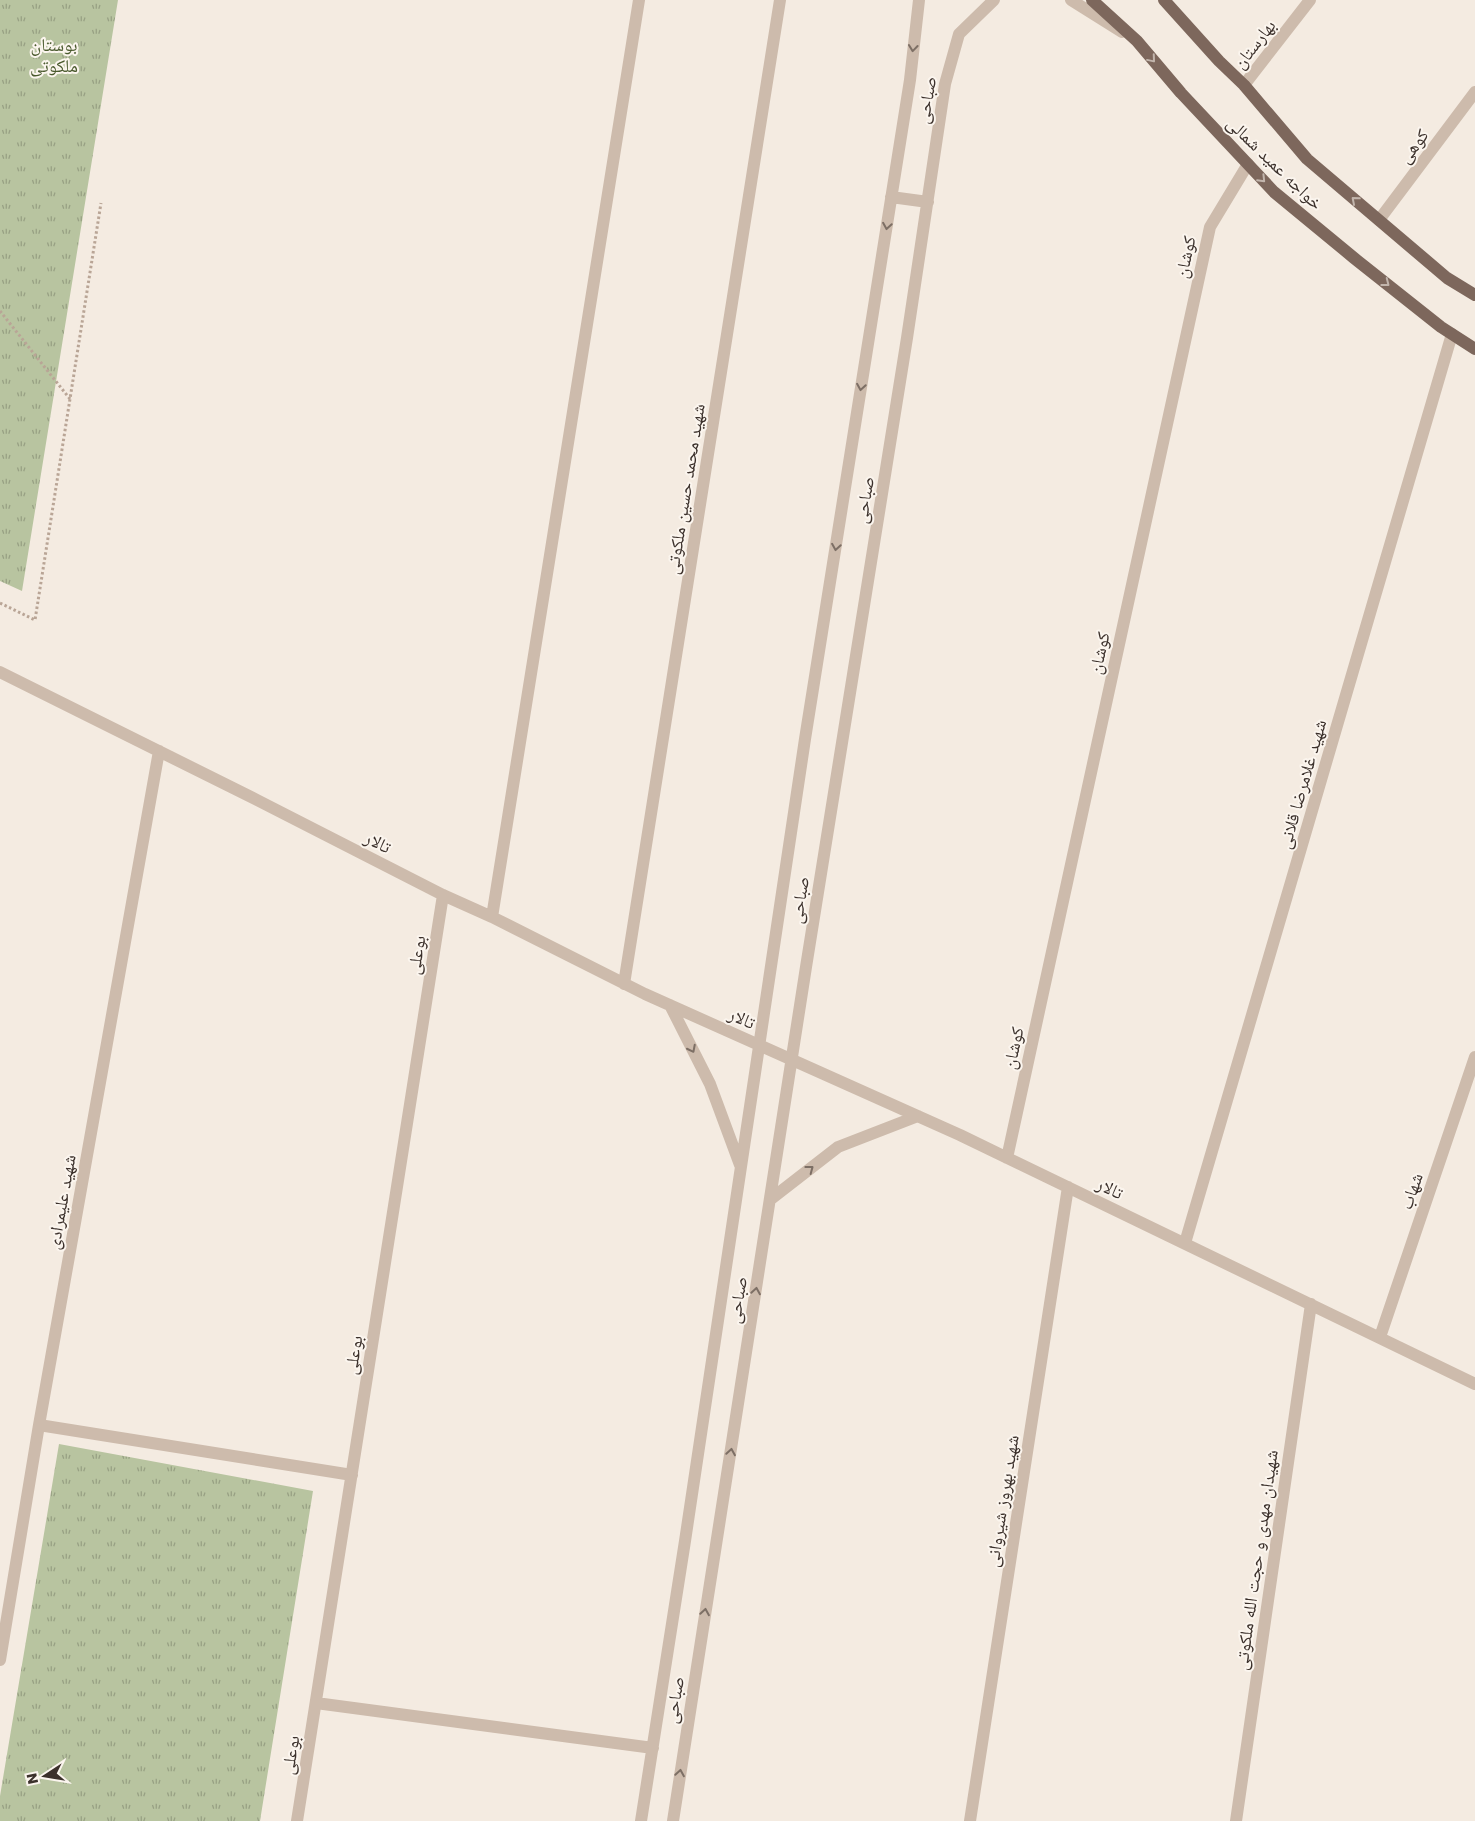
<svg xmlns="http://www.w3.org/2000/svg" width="1475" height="1821" viewBox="0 0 1475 1821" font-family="Poppins,'Noto Naskh Arabic',sans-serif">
	<defs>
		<pattern id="park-tufts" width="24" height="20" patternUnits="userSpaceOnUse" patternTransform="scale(1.25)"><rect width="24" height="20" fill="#b8c4a0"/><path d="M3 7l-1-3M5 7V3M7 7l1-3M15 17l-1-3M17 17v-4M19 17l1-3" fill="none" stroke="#97a083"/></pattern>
	</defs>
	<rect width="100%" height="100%" fill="#f4ebe1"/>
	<path fill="url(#park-tufts)" d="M0,0H118L22,591L0,581Z
		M59,1444L313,1491L260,1821H0V1796Z"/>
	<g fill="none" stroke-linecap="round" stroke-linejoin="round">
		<path stroke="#b9a596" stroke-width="3" stroke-dasharray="2.5 2.5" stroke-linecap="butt" d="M0,311L70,399
			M0,603L35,620L101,203"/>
		<path stroke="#cdbbac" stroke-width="12" d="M1071,0L1122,32
			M1244,85L1310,0
			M891,197L928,202
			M1379,220L1475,92
			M0,672L257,800L443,895L492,917L645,994L960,1135L1475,1384
			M492,917L639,0
			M624,984L780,0
			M670,1005L710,1084L740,1165
			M1007,1158L1210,227L1248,164
			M771,1199L838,1147L918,1116
			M1185,1243L1452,334
			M1380,1337L1475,1057
			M39,1425L352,1475
			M0,1660L39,1425L159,751
			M316,1703L653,1748
			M297,1821L443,895
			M641,1821L685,1541L805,739L910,80L919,0
			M673,1821L806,967L907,338L945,84L959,34L994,0
			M970,1821L1068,1187
			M1236,1821L1311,1304"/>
		<path stroke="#7d675c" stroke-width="12" d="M1092,0L1137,41L1181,93L1274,192L1354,258L1441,327L1475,349
			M1164,0L1219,61L1244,85L1307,159L1447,278L1475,295"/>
	</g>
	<defs><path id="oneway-chevron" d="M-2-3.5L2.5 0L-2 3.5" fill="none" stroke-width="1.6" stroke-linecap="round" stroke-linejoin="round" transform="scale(1.25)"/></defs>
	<g stroke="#7d6f65">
		<use href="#oneway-chevron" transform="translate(913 48) rotate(96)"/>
		<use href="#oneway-chevron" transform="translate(887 226) rotate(99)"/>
		<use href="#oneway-chevron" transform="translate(861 387) rotate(99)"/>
		<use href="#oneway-chevron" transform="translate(836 547) rotate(99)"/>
		<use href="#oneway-chevron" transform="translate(692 1049) rotate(63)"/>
		<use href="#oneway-chevron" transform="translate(810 1169) rotate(-37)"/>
		<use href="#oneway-chevron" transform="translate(756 1291) rotate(-81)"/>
		<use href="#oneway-chevron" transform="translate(731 1452) rotate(-81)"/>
		<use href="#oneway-chevron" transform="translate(705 1612) rotate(-81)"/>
		<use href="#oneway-chevron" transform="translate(680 1773) rotate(-81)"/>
	</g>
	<g stroke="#c2b5ac">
		<use href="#oneway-chevron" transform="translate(1152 59) rotate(50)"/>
		<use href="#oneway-chevron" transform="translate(1262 179) rotate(46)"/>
		<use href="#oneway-chevron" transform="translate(1355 200) rotate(-139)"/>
		<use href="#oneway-chevron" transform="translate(1386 283) rotate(38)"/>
	</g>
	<g text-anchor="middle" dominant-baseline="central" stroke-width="4" stroke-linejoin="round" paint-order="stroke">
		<g font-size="18" fill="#4a5a2e" stroke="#fbf5ee">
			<text x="54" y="44">بوستان<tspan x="54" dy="21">ملکوتی</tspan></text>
		</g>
		<g font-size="18" fill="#3b302b" stroke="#fbf5ee">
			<text transform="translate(1254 44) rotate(-52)">بهارستان</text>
			<text transform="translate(926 100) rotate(-80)">صباحی</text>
			<text transform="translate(1413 146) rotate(-53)">کوهی</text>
			<text transform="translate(1275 163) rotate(44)">خواجه عمید شمالی</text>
			<text transform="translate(1185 257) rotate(-78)">کوشان</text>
			<text transform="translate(685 489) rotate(-81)">شهید محمد حسین ملکوتی</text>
			<text transform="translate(864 500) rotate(-81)">صباحی</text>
			<text transform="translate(1099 653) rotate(-78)">کوشان</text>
			<text transform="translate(1302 784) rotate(-74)">شهید غلامرضا قلانی</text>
			<text transform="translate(378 842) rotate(27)">تالار</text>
			<text transform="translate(799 900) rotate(-81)">صباحی</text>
			<text transform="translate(416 955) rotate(-81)">بوعلی</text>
			<text transform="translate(742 1018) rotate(24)">تالار</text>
			<text transform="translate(1013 1048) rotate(-78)">کوشان</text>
			<text transform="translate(1110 1188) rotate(26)">تالار</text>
			<text transform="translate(1411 1191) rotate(-71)">شهاب</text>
			<text transform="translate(61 1202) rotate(-80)">شهید علیمرادی</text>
			<text transform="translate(737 1300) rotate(-81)">صباحی</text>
			<text transform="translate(353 1355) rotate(-81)">بوعلی</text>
			<text transform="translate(1002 1501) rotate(-81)">شهید بهروز شیروانی</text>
			<text transform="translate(1256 1560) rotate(-82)">شهیدان مهدی و حجت الله ملکوتی</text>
			<text transform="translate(674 1700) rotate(-81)">صباحی</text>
			<text transform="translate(290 1755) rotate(-81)">بوعلی</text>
		</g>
	</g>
	<g transform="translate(45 1776) rotate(258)" stroke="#fbf5ee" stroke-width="4" paint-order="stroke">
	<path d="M0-4L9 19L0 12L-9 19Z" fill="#3b302b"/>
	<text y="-8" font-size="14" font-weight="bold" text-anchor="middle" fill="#3b302b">N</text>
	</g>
</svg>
